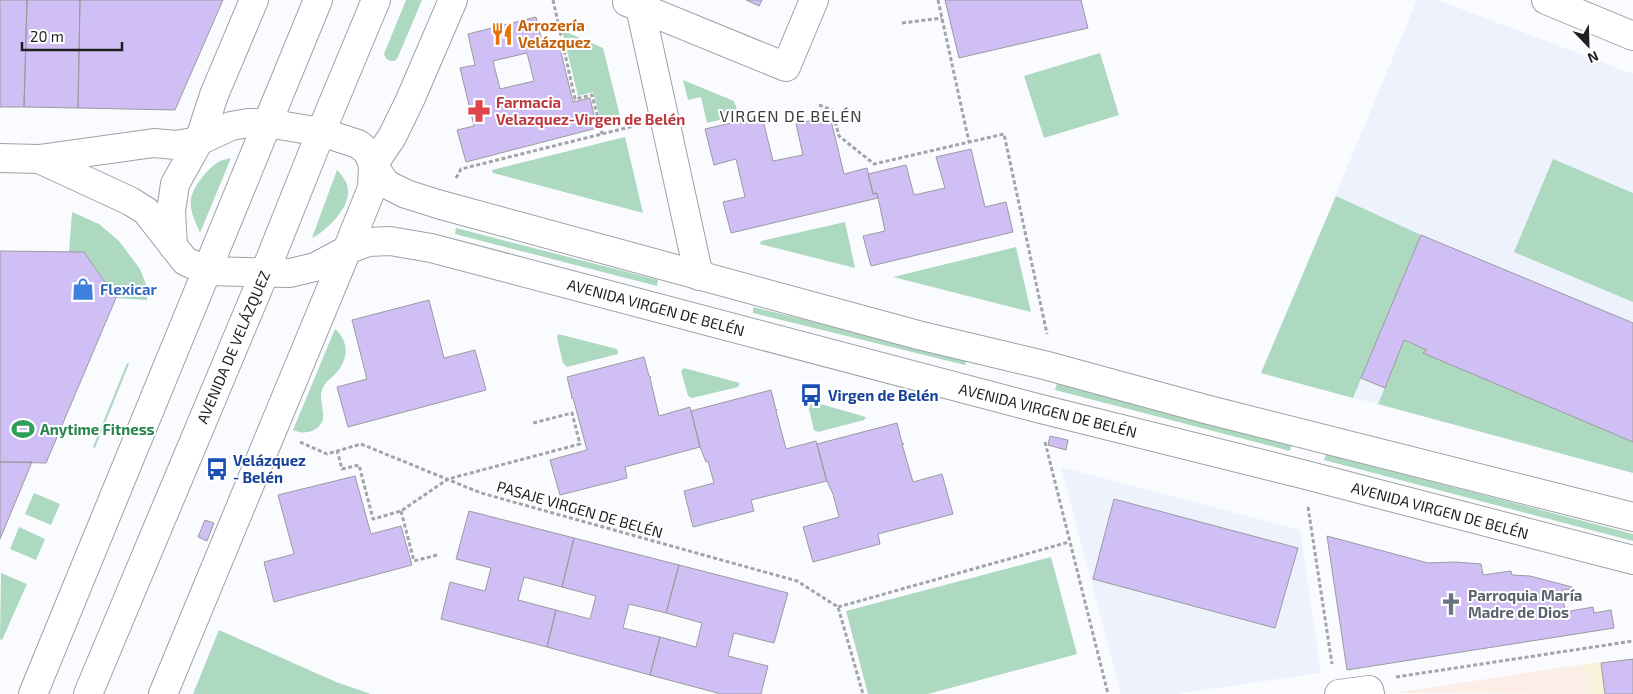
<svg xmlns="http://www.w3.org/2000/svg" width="1633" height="694" viewBox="0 0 1633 694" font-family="'Exo 2',sans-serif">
	<rect width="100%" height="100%" fill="#fafbff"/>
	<path fill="#faf1db" d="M1633,659V694H1589L1585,664Z"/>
	<path fill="#edf2fd" d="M1417,0H1437L1633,74V473L1261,373Z
		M1061,467L1300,530L1321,673L1175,694H1121Z"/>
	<path fill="#fceee7" d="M1585,664L1589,694L1394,693Z"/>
	<path fill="#add9c1" d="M406,0H422L398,57L395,61C388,61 386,60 384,54Z
		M562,30L603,48L620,116L601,122L593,92L578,96Z
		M1100,53L1119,115L1044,138L1024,76Z
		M683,80L734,101L739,115L707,123L701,97L688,100Z
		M625,137L643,213L493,173L492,170Z
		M231,158L200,233C196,223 189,210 191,199C193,186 208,168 220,161C223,160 228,159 231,158Z
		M1553,159L1633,193V302L1514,252Z
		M337,170C342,175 348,183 348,190C350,208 326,231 312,238Z
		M1336,196L1421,235L1353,398L1261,373Z
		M72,212L99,224L119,241L140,269L147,287V300L116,298L84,252L69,253Z
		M845,222L855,268L760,244L761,241Z
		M456,228L658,280L657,286L455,234Z
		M1016,247L1031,312L893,277Z
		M753,307L967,359L965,365L753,313Z
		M335,329C349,341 349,359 336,373C331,379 325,381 322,390C317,405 333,421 312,431C306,433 299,433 293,430Z
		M558,334L617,349L618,354L567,367L563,363L557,338Z
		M1404,340L1427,350L1424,353L1633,442V473L1378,404Z
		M127,363L129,364L95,448L93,447Z
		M684,368L740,383L738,387L692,398L688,396L681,371Z
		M1057,383L1292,444L1290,451L1055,390Z
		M810,401L866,417L864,420L818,432L814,430L808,405Z
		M1326,454L1633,534V541L1324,460Z
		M34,493L60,504L51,525L25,514Z
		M19,527L45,539L36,560L10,549Z
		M1051,557L1077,654L928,694H868L846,611Z
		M1,573L27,584L2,640L0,639Z
		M219,630L336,682L371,694H193Z"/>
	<path fill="#cfbff5" stroke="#9b9a9f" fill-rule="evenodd" d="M0,0H27L24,107H0Z
		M27,0H80L78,108L24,107Z
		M80,0H223L175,110L78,108Z
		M746,0H762L759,6Z
		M945,0H1081L1088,28L959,58Z
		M536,17L544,49L559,44L573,102L590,98L597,128L466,162L457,130L474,126L460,68L475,65L468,34ZM527,53L534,81L500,89L493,61Z
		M762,116L773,161L803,155L796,124L830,116L844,174L867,168L873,194L877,193L878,198L731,233L723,202L745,197L736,159L714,165L705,129Z
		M971,149L985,207L1006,202L1013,232L871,266L863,236L885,231L877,193L873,194L868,174L906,165L914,195L945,188L936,157Z
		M1421,235L1633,323V442L1423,353L1427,350L1404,340L1385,388L1361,378Z
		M0,251L84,252L116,298L46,463L0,462Z
		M429,300L444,358L475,350L486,390L348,427L337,387L367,379L352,320Z
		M644,357L649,376L651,377L650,378L659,416L690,407L700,447L625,467L627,478L560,495L550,460L587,450L573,398H571L572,397L567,377Z
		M771,390L776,410L777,409L776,411L786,449L816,441L827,481L751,500L754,511L693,527L684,491L714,483L708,461L706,462L700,447L691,411Z
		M897,423L902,443L904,444H902L913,482L942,474L953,514L878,534L880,544L813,562L803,527L839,517L833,494L826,479L817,444Z
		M1050,436L1068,440L1066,450L1048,445Z
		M0,462H32L0,539Z
		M355,476L371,534L401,526L412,565L274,602L264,562L294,554L278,495Z
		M1114,499L1298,548L1275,628L1093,579Z
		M469,511L574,538L562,587L524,577L518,600L556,610L547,647L441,619L450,582L485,591L491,568L456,559Z
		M205,520L214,523L207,541L198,537Z
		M1327,536L1428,563L1455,562L1481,564L1483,575L1511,571L1512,575L1530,576L1572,587L1573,589L1562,590L1565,612L1593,607L1594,613L1611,610L1614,628L1347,670Z
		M574,538L679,565L666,613L629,604L623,628L660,637L650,675L547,647L556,610L590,619L596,596L562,587Z
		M679,565L788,593L774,643L734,633L728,656L768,666L761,694H721L650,675L660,637L696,647L702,623L666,613Z
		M1633,659V694H1605L1601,663Z"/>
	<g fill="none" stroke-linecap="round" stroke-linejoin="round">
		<defs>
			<path id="minor" d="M1546,0L1633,36
				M627,2L786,67L814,0
				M640,7L699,276
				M199,141L214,95L254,0
				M373,165L392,137L410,100L453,0
				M163,694L347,250
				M1339,694L1369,690L1370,694"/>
			<path id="tertiary" d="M373,165L386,184L406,194L441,205L918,335L1044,365L1209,410L1633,517
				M347,250L368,242L390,241L431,248L1037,408L1302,474L1633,560"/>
			<path id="secondary" d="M0,158L39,159L154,143L176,145L199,141L231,126L248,123H267L321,132L358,144L368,152L373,165L372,188L347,250L332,258L315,267L290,273L207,271L185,261L146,211L130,201L39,159
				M173,246L171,211L175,184L199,141"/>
			<path id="primary" d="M33,694L318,0
				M88,694L265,272L321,132L376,0"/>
		</defs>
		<use href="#minor" stroke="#9ea1a6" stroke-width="30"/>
		<use href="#tertiary" stroke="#9ea1a6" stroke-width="30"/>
		<use href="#secondary" stroke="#9ea1a6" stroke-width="30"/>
		<use href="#primary" stroke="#9ea1a6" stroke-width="30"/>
		<path stroke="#a3a4a7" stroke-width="3" stroke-dasharray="4 2.5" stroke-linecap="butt" d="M553,0L575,99L592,95L602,134
			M938,0L969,142
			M902,23L942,18
			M819,105L832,110L839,136L874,164L1004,134L1047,334
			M456,178L461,169L634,126
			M300,442L327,454L361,444L481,493L797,581L838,607L863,694
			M1045,442L1108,694
			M337,450L342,469L359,465L373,519L401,511L448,479L580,444L572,413L533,423
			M1308,507L1332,664
			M401,511L414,561L437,555
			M838,607L1069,542
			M1396,677L1633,641"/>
		<use href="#minor" stroke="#fff" stroke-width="28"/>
		<use href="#tertiary" stroke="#fff" stroke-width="28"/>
		<use href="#secondary" stroke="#fff" stroke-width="28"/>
		<use href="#primary" stroke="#fff" stroke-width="28"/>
	</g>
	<defs>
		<symbol id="restaurant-bare" viewBox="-9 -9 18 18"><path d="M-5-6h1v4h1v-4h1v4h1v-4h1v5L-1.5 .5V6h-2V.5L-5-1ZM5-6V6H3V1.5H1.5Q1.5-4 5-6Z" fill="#e8710a" stroke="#fff" stroke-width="2.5" paint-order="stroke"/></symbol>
		<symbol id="pharmacy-bare" viewBox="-9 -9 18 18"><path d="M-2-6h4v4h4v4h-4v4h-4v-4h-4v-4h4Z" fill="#e0444e" stroke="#fff" stroke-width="2.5" paint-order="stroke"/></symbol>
		<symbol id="shop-bare" viewBox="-9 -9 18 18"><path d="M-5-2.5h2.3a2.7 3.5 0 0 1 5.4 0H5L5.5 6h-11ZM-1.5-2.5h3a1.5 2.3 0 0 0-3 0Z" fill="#3f7fe0" stroke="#fff" stroke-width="2.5" paint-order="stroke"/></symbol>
		<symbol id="bus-bare" viewBox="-9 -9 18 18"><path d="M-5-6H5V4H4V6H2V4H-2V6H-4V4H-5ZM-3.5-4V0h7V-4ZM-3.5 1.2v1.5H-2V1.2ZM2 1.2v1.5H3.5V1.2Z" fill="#1a4fb4" stroke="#fff" stroke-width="2.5" paint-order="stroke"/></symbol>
		<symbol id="stadium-bare" viewBox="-9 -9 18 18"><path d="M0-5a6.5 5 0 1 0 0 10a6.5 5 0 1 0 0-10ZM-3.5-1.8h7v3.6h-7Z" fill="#2e9e5b" stroke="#fff" stroke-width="2.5" paint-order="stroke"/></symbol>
		<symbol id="church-bare" viewBox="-9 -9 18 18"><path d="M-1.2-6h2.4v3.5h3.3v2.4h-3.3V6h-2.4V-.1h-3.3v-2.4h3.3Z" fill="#6b7280" stroke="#fff" stroke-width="2.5" paint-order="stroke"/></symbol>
	</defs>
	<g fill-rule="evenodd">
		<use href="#restaurant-bare" x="486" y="18" width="32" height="32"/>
		<use href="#pharmacy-bare" x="463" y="95" width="32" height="32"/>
		<use href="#shop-bare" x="67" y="273" width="32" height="32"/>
		<use href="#bus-bare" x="795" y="379" width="32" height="32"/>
		<use href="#stadium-bare" x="7" y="413" width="32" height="32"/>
		<use href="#bus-bare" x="201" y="453" width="32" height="32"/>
		<use href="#church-bare" x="1435" y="588" width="32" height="32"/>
	</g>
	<g text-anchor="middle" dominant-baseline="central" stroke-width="4" stroke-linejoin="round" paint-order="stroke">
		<g font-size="15" font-weight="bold" fill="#c56008" stroke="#fff" text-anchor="start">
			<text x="518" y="25">Arrozería<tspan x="518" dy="17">Velázquez</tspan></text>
		</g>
		<g font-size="15" font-weight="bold" fill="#be3a42" stroke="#fff" text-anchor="start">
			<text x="496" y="102">Farmacia<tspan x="496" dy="17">Velazquez-Virgen de Belén</tspan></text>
		</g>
		<g font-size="15" font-weight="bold" fill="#366cbe" stroke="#fff" text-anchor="start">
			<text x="100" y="289">Flexicar</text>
		</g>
		<g font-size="15" fill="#1e1f21" stroke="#fff">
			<text transform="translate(656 307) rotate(15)">AVENIDA VIRGEN DE BELÉN</text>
			<text transform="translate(233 347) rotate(-67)">AVENIDA DE VELÁZQUEZ</text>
			<text transform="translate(1048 410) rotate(14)">AVENIDA VIRGEN DE BELÉN</text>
			<text transform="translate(580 509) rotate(16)">PASAJE VIRGEN DE BELÉN</text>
			<text transform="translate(1440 510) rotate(15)">AVENIDA VIRGEN DE BELÉN</text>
		</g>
		<g font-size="15" font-weight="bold" fill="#164399" stroke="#fff" text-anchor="start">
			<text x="828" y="395">Virgen de Belén</text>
			<text x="233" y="460">Velázquez<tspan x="233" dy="17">- Belén</tspan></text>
		</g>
		<g font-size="15" font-weight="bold" fill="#27864d" stroke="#fff" text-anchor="start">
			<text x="40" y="429">Anytime Fitness</text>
		</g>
		<g font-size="15" font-weight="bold" fill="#5b616d" stroke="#fff" text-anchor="start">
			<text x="1468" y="595">Parroquia María<tspan x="1468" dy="17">Madre de Dios</tspan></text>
		</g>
		<g font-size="16" letter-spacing="1" fill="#3a3c40" stroke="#fff">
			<text x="791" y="115">VIRGEN DE BELÉN</text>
		</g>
	</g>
	<g transform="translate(1588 45) rotate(157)" stroke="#ffffff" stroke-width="4" paint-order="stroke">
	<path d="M0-4L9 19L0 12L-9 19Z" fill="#1e1f21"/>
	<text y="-8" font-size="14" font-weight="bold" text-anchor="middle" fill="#1e1f21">N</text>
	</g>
	<path d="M22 42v8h100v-8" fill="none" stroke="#1e1f21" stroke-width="2.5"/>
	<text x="30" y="42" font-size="15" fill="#1e1f21" stroke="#ffffff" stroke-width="4" paint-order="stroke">20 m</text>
</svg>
